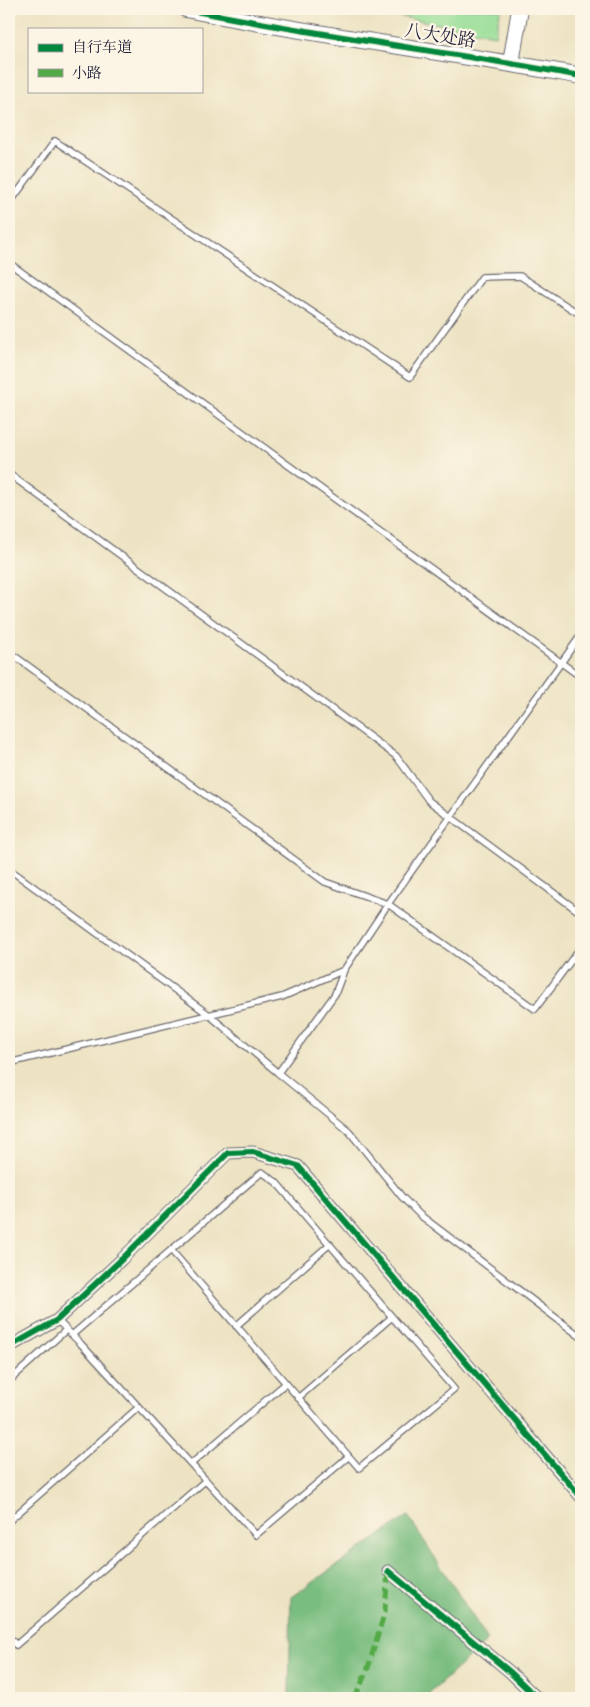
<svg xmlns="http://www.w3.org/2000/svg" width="590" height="1707" viewBox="0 0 590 1707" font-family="'IM FELL English','Noto Serif SC',serif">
	<rect width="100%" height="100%" fill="#fcf5e5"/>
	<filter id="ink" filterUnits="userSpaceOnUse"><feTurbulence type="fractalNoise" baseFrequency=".02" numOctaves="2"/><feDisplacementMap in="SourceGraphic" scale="10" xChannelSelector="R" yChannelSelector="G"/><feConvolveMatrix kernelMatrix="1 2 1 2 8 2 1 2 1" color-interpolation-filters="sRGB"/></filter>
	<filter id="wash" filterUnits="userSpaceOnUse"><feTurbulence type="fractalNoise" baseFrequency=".0096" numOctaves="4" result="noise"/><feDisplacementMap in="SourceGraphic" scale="20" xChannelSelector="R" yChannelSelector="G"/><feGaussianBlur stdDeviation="1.12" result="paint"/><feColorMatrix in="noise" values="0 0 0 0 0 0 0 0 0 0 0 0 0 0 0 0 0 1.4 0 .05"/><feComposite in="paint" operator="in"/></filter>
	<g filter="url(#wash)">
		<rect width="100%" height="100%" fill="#ede3c3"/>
		<path fill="#98de97" stroke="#5d8069" d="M361,9H501L495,35Z"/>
		<path fill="#7abd80" stroke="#4e705e" d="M408,1516L488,1640L429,1694L434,1698H289L291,1597Z"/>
	</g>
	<g filter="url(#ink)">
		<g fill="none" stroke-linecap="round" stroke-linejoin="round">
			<defs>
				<path id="lane" d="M9,204L55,141L410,377L482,277L520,276L581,315
					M9,263L581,677
					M9,474L396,756L429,801L581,913
					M9,652L325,882L388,904L535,1009L581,947
					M9,869L208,1014L278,1073
					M344,970L335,994L278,1073L349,1131L402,1197L420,1215L581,1337
					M9,1063L282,997L344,970L388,904L581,635
					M57,1320L81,1344L256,1535L348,1457
					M236,1326L330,1244
					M72,1335L262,1172L276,1182L454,1389L359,1468L171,1250
					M9,1381L66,1330
					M298,1398L392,1317
					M191,1464L286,1383
					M9,1521L139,1407
					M9,1637L16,1645L206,1480"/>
				<path id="street" d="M9,1347L57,1320L122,1259L228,1153L253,1152L298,1166L581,1497
					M388,1571L510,1672L537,1698"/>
				<path id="secondary" d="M186,9C317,36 450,52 581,76
					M511,63L520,9"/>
			</defs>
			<use href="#lane" stroke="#69666b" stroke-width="8"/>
			<use href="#street" stroke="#69666b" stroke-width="13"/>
			<use href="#secondary" stroke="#69666b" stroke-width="18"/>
			<use href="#lane" stroke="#fff" stroke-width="5.5"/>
			<use href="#street" stroke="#fff" stroke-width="11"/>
			<use href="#secondary" stroke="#fff" stroke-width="16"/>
			<path stroke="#53aa46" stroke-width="5" stroke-dasharray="10 5" stroke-linecap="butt" d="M355,1698L368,1668L385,1611L388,1571"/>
			<defs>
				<path id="cycleway" d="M186,9C317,36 450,52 581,76
					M9,1347L57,1320L122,1259L228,1153L253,1152L298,1166L581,1497
					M388,1571L510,1672L537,1698"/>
			</defs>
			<use href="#cycleway" stroke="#fcf5e5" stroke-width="9"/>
			<use href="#cycleway" stroke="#00873e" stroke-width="6"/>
		</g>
	</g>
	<g text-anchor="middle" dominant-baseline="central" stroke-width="4.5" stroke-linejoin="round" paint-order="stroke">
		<g font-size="18" fill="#22223b" stroke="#fcf5e5">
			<text transform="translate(440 37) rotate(9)">八大处路</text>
		</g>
	</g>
	<rect width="590" height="1707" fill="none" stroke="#fcf5e5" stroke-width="30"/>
	<rect x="28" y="28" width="175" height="65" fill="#fcf5e5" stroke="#a5a1a1"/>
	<rect x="38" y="44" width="25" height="8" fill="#00873e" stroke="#a5a1a1"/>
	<text x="72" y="52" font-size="15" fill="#22223b">自行车道</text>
	<rect x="38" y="69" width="25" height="8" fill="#53aa46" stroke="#a5a1a1"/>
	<text x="72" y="78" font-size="15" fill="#22223b">小路</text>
</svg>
